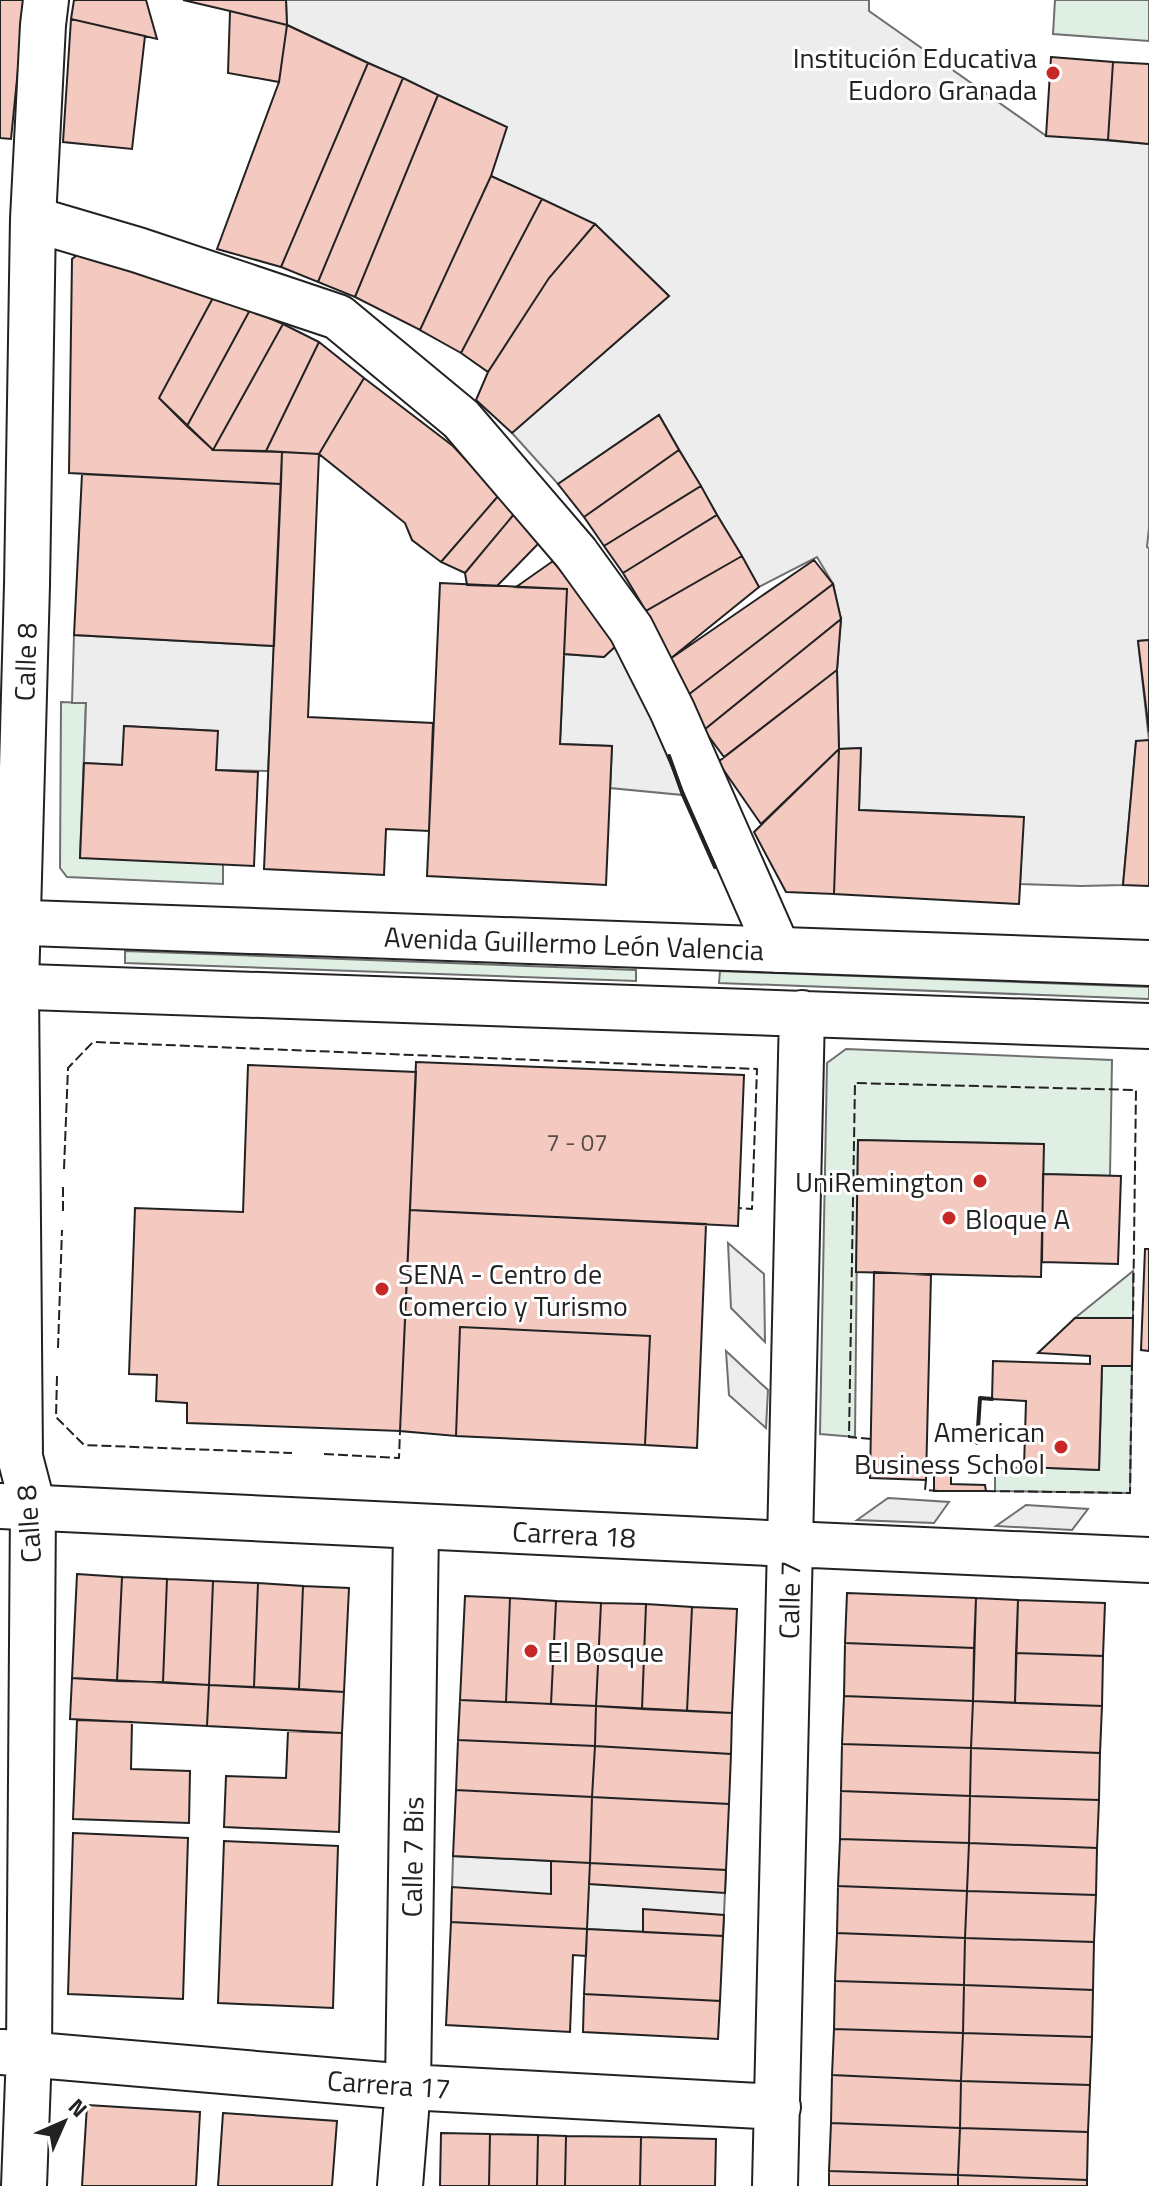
<svg xmlns="http://www.w3.org/2000/svg" width="1149" height="2186" viewBox="0 0 1149 2186" font-family="'Titillium Web',sans-serif">
	<rect width="100%" height="100%" fill="#fff"/>
	<path fill="#e0efe3" stroke="#6f6f6f" stroke-width="2" d="M1055,0H1149V41L1053,34Z
		M61,702L86,703L80,857L223,864V884L67,877L60,868Z
		M125,951L636,970V981L125,963Z
		M720,971L1149,987V999L719,983Z
		M846,1049L1112,1060L1110,1176L1043,1174V1144L858,1140L855,1437L820,1434L827,1063Z
		M1133,1271V1318H1075Z
		M1102,1366H1132L1130,1493L995,1491V1469L1024,1467L1099,1470Z"/>
	<path fill="#ededed" stroke="#6f6f6f" stroke-width="2" d="M286,0H869V11L1045,135L1149,144V528L1147,547L1149,548V640L1138,641L1149,740L1136,742L1123,885L1081,886L1020,884L1023,817L859,810L861,748L839,749L837,670L841,619L833,584L817,557L759,587L659,415L558,484L512,433L669,296L595,224L491,176L506,127L287,25Z
		M74,635L274,646L268,771L216,770L217,731L125,726L122,765L84,763L86,703H72Z
		M618,644L650,703L683,795L610,788L612,746L560,744L564,654L604,657Z
		M728,1243L764,1274L765,1342L731,1308Z
		M726,1351L768,1390L766,1428L729,1395Z
		M888,1498L949,1502L934,1523L857,1520Z
		M1026,1505L1088,1509L1072,1530L996,1526Z
		M453,1856L726,1870L723,1936L451,1922Z"/>
	<path fill="#f3c9c0" stroke="#222" stroke-width="2" d="M0,0H25L11,139L0,138Z
		M74,0H146L157,39L71,19Z
		M183,0H286L287,25L230,11Z
		M230,11L287,25L279,82L228,73Z
		M71,19L145,36L132,149L63,142Z
		M287,25L368,63L281,267L217,249L279,82Z
		M1051,57L1113,62L1108,140L1046,136Z
		M1113,62L1149,64V144L1108,140Z
		M368,63L403,78L318,282L281,267Z
		M403,78L438,95L355,297L318,282Z
		M438,95L507,127L491,176L420,330L355,297Z
		M491,176L542,199L461,353L420,330Z
		M542,199L595,224L549,278L488,372L461,353Z
		M595,224L669,296L512,433L476,400L488,372L549,278Z
		M82,251L214,296L159,398L213,450L282,452L281,484L69,473L72,259Z
		M214,296L250,310L187,426L159,398Z
		M250,310L283,324L213,450L187,426Z
		M283,324L319,342L266,451L213,450Z
		M319,342L364,378L319,454L266,451Z
		M364,378L453,446L499,495L441,562L412,540L405,523L319,454Z
		M659,415L679,450L584,517L558,484Z
		M679,450L701,486L604,546L584,517Z
		M282,452L319,454L308,717L433,723L429,831L386,829L384,875L264,869Z
		M82,474L281,484L274,646L74,635Z
		M701,486L717,515L623,573L604,546Z
		M499,495L515,513L465,573L441,562Z
		M515,513L540,542L497,586L467,585L465,573Z
		M717,515L742,556L646,611L623,573Z
		M742,556L759,587L670,659L646,611Z
		M814,560L833,584L688,695L670,659Z
		M553,561L618,644L604,657L564,654L567,589L516,587Z
		M440,583L567,589L560,744L612,746L606,885L427,876Z
		M833,584L841,619L704,730L688,695Z
		M841,619L837,670L724,757L704,730Z
		M1149,640V732L1138,641Z
		M837,670L839,749L761,824L718,762Z
		M124,726L218,731L216,770L258,772L254,866L80,858L84,763L122,765Z
		M1149,740V886L1123,885L1136,741Z
		M861,748L859,810L1024,817L1019,904L834,894L839,749Z
		M839,749L834,894L786,892L754,832Z
		M416,1062L744,1075L738,1226L410,1210Z
		M248,1065L416,1072L400,1431L187,1423V1403L156,1401L157,1375L129,1374L135,1208L243,1212Z
		M858,1140L1044,1144L1041,1277L856,1272Z
		M1043,1174L1121,1176L1118,1264L1042,1262Z
		M410,1210L706,1224L697,1448L645,1445L650,1336L460,1327L456,1436L400,1431Z
		M1145,1249H1149V1351L1141,1350Z
		M874,1272L931,1275L926,1480L870,1478Z
		M1075,1318H1133L1132,1366H1102L1099,1470L1024,1467L1026,1401L992,1399L993,1361L1090,1364V1356L1038,1353Z
		M460,1327L650,1336L645,1445L456,1436Z
		M934,1469H951V1484L985,1485L986,1491H934Z
		M77,1574L122,1577L117,1681L72,1678Z
		M122,1577L167,1579L163,1682L117,1681Z
		M167,1579L213,1581L209,1685L163,1682Z
		M213,1581L258,1583L254,1687L209,1685Z
		M258,1583L303,1586L299,1689L254,1687Z
		M303,1586L349,1588L344,1692L299,1689Z
		M847,1593L976,1598L974,1648L845,1643Z
		M465,1596L510,1598L506,1702L460,1700Z
		M510,1598L556,1601L551,1704L506,1702Z
		M976,1598L1018,1600L1015,1703L973,1701Z
		M1018,1600L1105,1603L1103,1656L1016,1653Z
		M556,1601L601,1603L596,1706L551,1704Z
		M601,1603L646,1604L642,1709L596,1706Z
		M646,1604L692,1607L687,1711L642,1709Z
		M692,1607L737,1609L732,1713L687,1711Z
		M845,1643L974,1648L973,1701L844,1696Z
		M1016,1653L1103,1656L1102,1706L1015,1703Z
		M72,1678L209,1685L207,1726L70,1719Z
		M209,1685L344,1692L342,1733L207,1726Z
		M844,1696L973,1701L971,1748L842,1744Z
		M460,1700L596,1706L595,1746L458,1740Z
		M973,1701L1102,1706L1100,1753L971,1748Z
		M596,1706L732,1713L731,1754L595,1746Z
		M77,1720L132,1722L131,1769L190,1771L189,1823L73,1819Z
		M288,1731L342,1733L339,1832L224,1827L226,1776L286,1778Z
		M458,1740L595,1746L592,1797L456,1790Z
		M842,1744L971,1748L970,1796L841,1791Z
		M595,1746L731,1754L729,1804L592,1797Z
		M971,1748L1100,1753L1099,1800L970,1796Z
		M456,1790L592,1797L590,1863L453,1856Z
		M841,1791L970,1796L969,1843L840,1839Z
		M970,1796L1099,1800L1097,1848L969,1843Z
		M592,1797L729,1804L726,1870L590,1863Z
		M73,1833L188,1838L183,1999L68,1994Z
		M840,1839L969,1843L967,1891L838,1886Z
		M224,1841L338,1846L333,2008L218,2003Z
		M969,1843L1097,1848L1096,1895L967,1891Z
		M551,1861L590,1863L587,1929L451,1922L452,1887L551,1894Z
		M590,1863L726,1870L725,1893L589,1884Z
		M838,1886L967,1891L965,1938L837,1933Z
		M967,1891L1096,1895L1094,1942L965,1938Z
		M643,1909L724,1915L723,1936L643,1932Z
		M451,1922L587,1929L586,1956L573,1955L570,2032L446,2025Z
		M587,1929L723,1936L720,2001L584,1994Z
		M837,1933L965,1938L964,1985L835,1981Z
		M965,1938L1094,1942L1093,1990L964,1985Z
		M835,1981L964,1985L963,2033L834,2029Z
		M964,1985L1093,1990L1092,2037L963,2033Z
		M584,1994L720,2001L718,2039L583,2032Z
		M834,2029L963,2033L961,2081L832,2075Z
		M963,2033L1092,2037L1090,2085L961,2081Z
		M832,2075L961,2081L960,2128L831,2123Z
		M961,2081L1090,2085L1088,2132L960,2128Z
		M87,2105L200,2112L196,2186H82Z
		M223,2113L337,2121L332,2186H218Z
		M831,2123L960,2128L958,2175L829,2171Z
		M960,2128L1088,2132L1087,2180L958,2175Z
		M441,2133L490,2134L489,2186H440Z
		M490,2134L538,2135L537,2186H489Z
		M538,2135L566,2136L565,2186H537Z
		M566,2136L641,2137L640,2186H565Z
		M641,2137L716,2139L715,2186H640Z
		M829,2171L958,2175V2186H829Z
		M958,2175L1087,2180V2186H958Z"/>
	<g fill="none" stroke-linecap="round" stroke-linejoin="round">
		<defs>
			<path id="minor" d="M33,219L138,250L338,317L461,419L576,553L631,629L672,710L778,950
				M2,2052L408,2087L778,2107
				M24,2186L29,2053L33,1507L20,1457L16,987L27,585L33,219L43,25L46,0
				M400,2186L408,2087L416,1527
				M775,2186L790,1544L1149,1560"/>
			<path id="major" d="M0,922L1149,963
				M0,986L1149,1026
				M0,1506L790,1544L802,1013"/>
		</defs>
		<use href="#minor" stroke="#222" stroke-width="48"/>
		<use href="#major" stroke="#222" stroke-width="48"/>
		<use href="#minor" stroke="#fff" stroke-width="44"/>
		<use href="#major" stroke="#fff" stroke-width="44"/>
		<path stroke="#222" stroke-width="2" stroke-dasharray="10 4" stroke-linecap="butt" d="M64,1169L68,1068L93,1042L757,1069L752,1209L739,1208
			M63,1211V1186
			M58,1348L62,1230
			M57,1376L56,1417L84,1445L292,1453
			M871,1439L849,1437L855,1083L1136,1090L1133,1321
			M324,1454L399,1458L400,1431
			M926,1480L925,1490L940,1491
			M986,1491L1130,1493L1132,1361"/>
		<path stroke="#222" stroke-width="4" d="M669,756L683,795L715,867
			M977,1443L980,1398L992,1399"/>
	</g>
	<g fill="#c62828" stroke="#fff" stroke-width="3">
		<circle cx="1053" cy="73" r="8"/>
		<circle cx="980" cy="1181" r="8"/>
		<circle cx="949" cy="1218" r="8"/>
		<circle cx="382" cy="1289" r="8"/>
		<circle cx="1061" cy="1447" r="8"/>
		<circle cx="531" cy="1651" r="8"/>
	</g>
	<g text-anchor="middle" dominant-baseline="central" stroke-width="6" stroke-linejoin="round" paint-order="stroke">
		<g font-size="24" fill="#564c4a">
			<text x="577" y="1142">7 - 07</text>
		</g>
		<g font-size="28" fill="#222" stroke="#fff" text-anchor="end">
			<text x="1037" y="57">Institución Educativa<tspan x="1037" dy="32">Eudoro Granada</tspan></text>
			<text x="964" y="1181">UniRemington</text>
			<text x="965" y="1218" text-anchor="start">Bloque A</text>
			<text x="398" y="1273" text-anchor="start">SENA - Centro de<tspan x="398" dy="32">Comercio y Turismo</tspan></text>
			<text x="1045" y="1431">American<tspan x="1045" dy="32">Business School</tspan></text>
			<text x="547" y="1651" text-anchor="start">El Bosque</text>
		</g>
		<g font-size="28" fill="#222" stroke="#fff">
			<text transform="translate(25 662) rotate(-88)">Calle 8</text>
			<text transform="translate(574 943) rotate(2)">Avenida Guillermo León Valencia</text>
			<text transform="translate(28 1524) rotate(-94)">Calle 8</text>
			<text transform="translate(574 1534) rotate(3)">Carrera 18</text>
			<text transform="translate(789 1600) rotate(-89)">Calle 7</text>
			<text transform="translate(412 1857) rotate(-89)">Calle 7 Bis</text>
			<text transform="translate(389 2084) rotate(4)">Carrera 17</text>
		</g>
	</g>
	<g transform="translate(64 2122) rotate(45)" stroke="#ffffff" stroke-width="6" paint-order="stroke">
	<path d="M0-6L14 30L0 20L-14 30Z" fill="#222222"/>
	<text y="-12" font-size="22" font-weight="bold" text-anchor="middle" fill="#222222">N</text>
	</g>
</svg>
